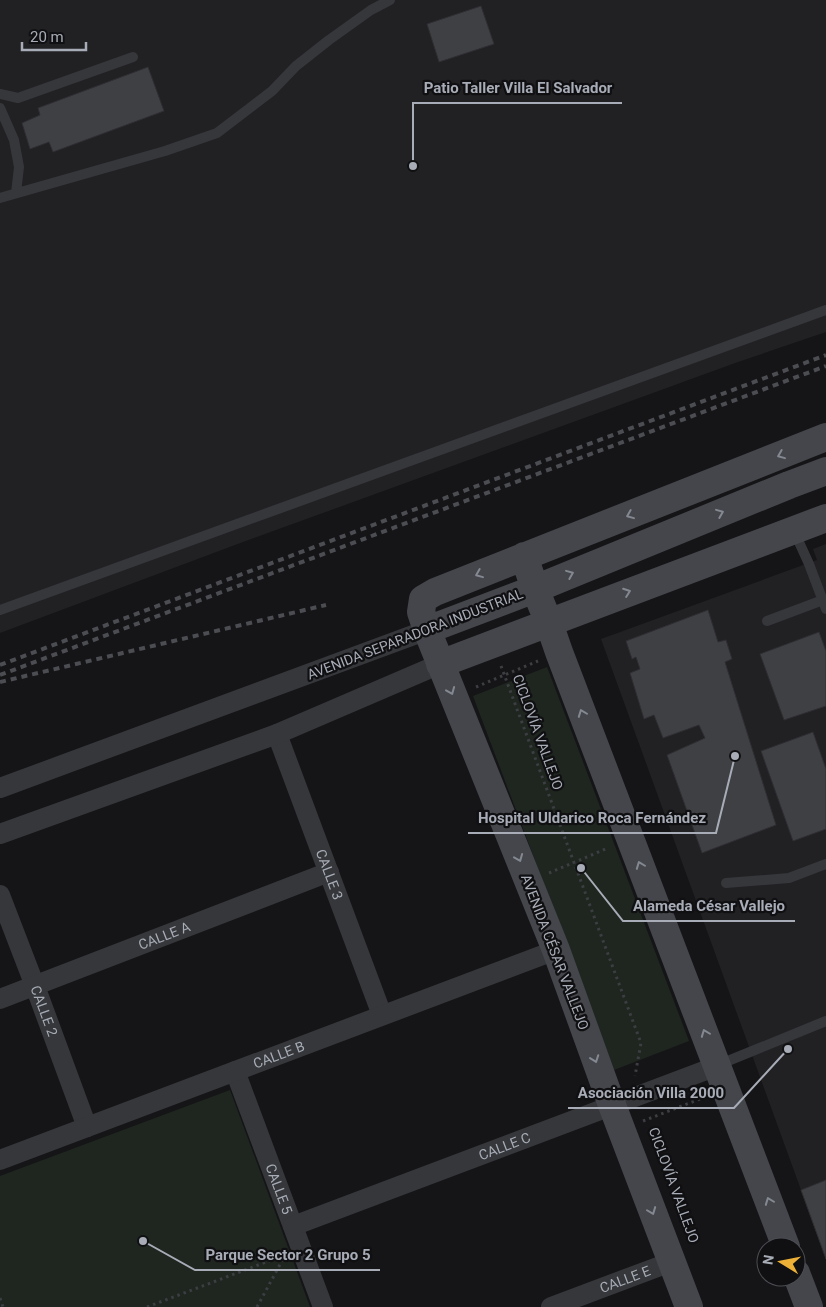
<svg xmlns="http://www.w3.org/2000/svg" width="826" height="1307" viewBox="0 0 826 1307" font-family="Roboto,sans-serif">
	<rect width="100%" height="100%" fill="#151517"/>
	<path fill="#212124" d="M0,0H826V332L738,362L235,545L0,633Z
		M826,544V1180L801,1190L601,639L817,560L813,549Z"/>
	<path fill="#1f2620" d="M547,667L689,1041L614,1070L473,696Z
		M230,1090L310,1307H0V1176Z"/>
	<path fill="#3f4044" stroke="#2f2f33" d="M481,6L494,44L439,62L427,24Z
		M148,67L164,111L53,152L49,142L30,149L22,123L40,115L38,108Z
		M708,610L718,642L726,640L732,659L725,662L776,825L702,853L667,755L705,738L699,725L663,738L654,715L644,719L630,673L640,669L636,657L632,659L626,641Z
		M819,632L826,651V706L784,720L760,654Z
		M813,732L826,769V829L793,841L761,751Z
		M826,1180V1259L801,1190Z"/>
	<g fill="none" stroke-linecap="round" stroke-linejoin="round">
		<path stroke="#3c3e42" stroke-width="3" stroke-dasharray="2.5 4" stroke-linecap="butt" d="M501,666L641,1043L635,1076
			M476,687L538,661
			M549,873L608,848
			M643,1121L705,1097
			M0,1298L3,1307
			M147,1307L282,1256
			M257,1307L283,1259"/>
		<path stroke="#36373b" stroke-width="10" d="M0,94L18,98L133,57
			M0,108L14,140L19,167L16,193
			M0,198L165,151L217,133L272,91L296,66L329,40L371,10L390,0
			M794,531L809,564L826,609
			M0,610L826,310
			M767,621L823,600
			M726,883L789,878L826,864
			M718,1065L826,1021"/>
		<g stroke="#36373b" stroke-width="20">
			<path id="s1" d="M277,734L382,1015"/>
			<path d="M0,788L427,630"/>
			<path d="M0,834L277,734L440,664"/>
			<path id="s2" d="M0,895L35,986L87,1127"/>
			<path id="s3" d="M0,999L329,872"/>
			<path id="s4" d="M235,1071L323,1307"/>
			<path id="s5" d="M0,1160L556,950"/>
			<path id="s6" d="M293,1226L717,1066"/>
			<path id="s7" d="M551,1307L671,1262"/>
		</g>
		<path stroke="#44464b" stroke-width="28" d="M524,556L535,589L549,623L559,652L786,1247
			M427,630L535,589L789,485L826,471
			M440,664L826,518
			M796,1273L809,1307
			M689,1307L612,1105L556,950L427,630L421,612L423,599L435,592L826,437"/>
		<path stroke="#4b4d52" stroke-width="4" stroke-dasharray="6 5" stroke-linecap="butt" d="M0,665L826,355
			M0,675L826,366
			M0,682L326,605"/>
	</g>
	<defs><path id="oneway-chevron" d="M-2-3.5L2.5 0L-2 3.5" fill="none" stroke-width="1.6" stroke-linecap="round" stroke-linejoin="round" transform="scale(1.25)"/></defs>
	<g stroke="#848891">
		<use href="#oneway-chevron" transform="translate(781 455) rotate(158)"/>
		<use href="#oneway-chevron" transform="translate(720 513) rotate(-22)"/>
		<use href="#oneway-chevron" transform="translate(630 515) rotate(158)"/>
		<use href="#oneway-chevron" transform="translate(479 574) rotate(158)"/>
		<use href="#oneway-chevron" transform="translate(570 574) rotate(-22)"/>
		<use href="#oneway-chevron" transform="translate(627 592) rotate(-20)"/>
		<use href="#oneway-chevron" transform="translate(451 691) rotate(68)"/>
		<use href="#oneway-chevron" transform="translate(582 713) rotate(-111)"/>
		<use href="#oneway-chevron" transform="translate(519 858) rotate(68)"/>
		<use href="#oneway-chevron" transform="translate(640 865) rotate(-111)"/>
		<use href="#oneway-chevron" transform="translate(705 1033) rotate(-111)"/>
		<use href="#oneway-chevron" transform="translate(595 1059) rotate(70)"/>
		<use href="#oneway-chevron" transform="translate(769 1201) rotate(-111)"/>
		<use href="#oneway-chevron" transform="translate(652 1211) rotate(69)"/>
	</g>
	<g text-anchor="middle" dominant-baseline="central" stroke-width="4.5" stroke-linejoin="round" paint-order="stroke">
		<g font-size="14" fill="#a7acb6" stroke="#101012">
			<text transform="translate(415 634) rotate(-21)">AVENIDA SEPARADORA INDUSTRIAL</text>
			<text transform="translate(538 732) rotate(70)">CICLOVÍA VALLEJO</text>
			<text stroke="none"><textPath href="#s1" startOffset="150">CALLE 3</textPath></text>
			<text stroke="none"><textPath href="#s3" startOffset="176">CALLE A</textPath></text>
			<text transform="translate(555 952) rotate(69)">AVENIDA CÉSAR VALLEJO</text>
			<text stroke="none"><textPath href="#s2" startOffset="124">CALLE 2</textPath></text>
			<text stroke="none"><textPath href="#s5" startOffset="298">CALLE B</textPath></text>
			<text stroke="none"><textPath href="#s6" startOffset="226">CALLE C</textPath></text>
			<text transform="translate(674 1185) rotate(70)">CICLOVÍA VALLEJO</text>
			<text stroke="none"><textPath href="#s4" startOffset="126">CALLE 5</textPath></text>
			<text stroke="none"><textPath href="#s7" startOffset="79">CALLE E</textPath></text>
		</g>
	</g>
	<path fill="none" stroke="#a7acb6" stroke-width="2" d="M413 166L413 103H622M735 756L716 833H468M581 868L623 921H795M788 1049L734 1108H568M143 1241L195 1270H380"/>
	<g fill="#a7acb6" stroke="#101012" stroke-width="2">
		<circle cx="413" cy="166" r="5"/>
		<circle cx="735" cy="756" r="5"/>
		<circle cx="581" cy="868" r="5"/>
		<circle cx="788" cy="1049" r="5"/>
		<circle cx="143" cy="1241" r="5"/>
	</g>
	<g font-size="15" text-anchor="middle" font-weight="bold" fill="#a7acb6" stroke="#101012" stroke-width="4.5" stroke-linejoin="round" paint-order="stroke">
		<text x="518" y="93">Patio Taller Villa El Salvador</text>
		<text x="592" y="823">Hospital Uldarico Roca Fernández</text>
		<text x="709" y="911">Alameda César Vallejo</text>
		<text x="651" y="1098">Asociación Villa 2000</text>
		<text x="288" y="1260">Parque Sector 2 Grupo 5</text>
	</g>
	<g transform="translate(781 1262) rotate(280)"><circle r="24" fill="#101012" stroke="#4c4e54"/>
	<path d="M0-4L9 19L0 12L-9 19Z" fill="#edb137"/>
	<text y="-8" font-size="14" font-weight="bold" text-anchor="middle" fill="#a7acb6">N</text>
	</g>
	<path d="M22 42v8h64v-8" fill="none" stroke="#a7acb6" stroke-width="2.5"/>
	<text x="30" y="42" font-size="15" fill="#a7acb6" stroke="#101012" stroke-width="4" paint-order="stroke">20 m</text>
</svg>
